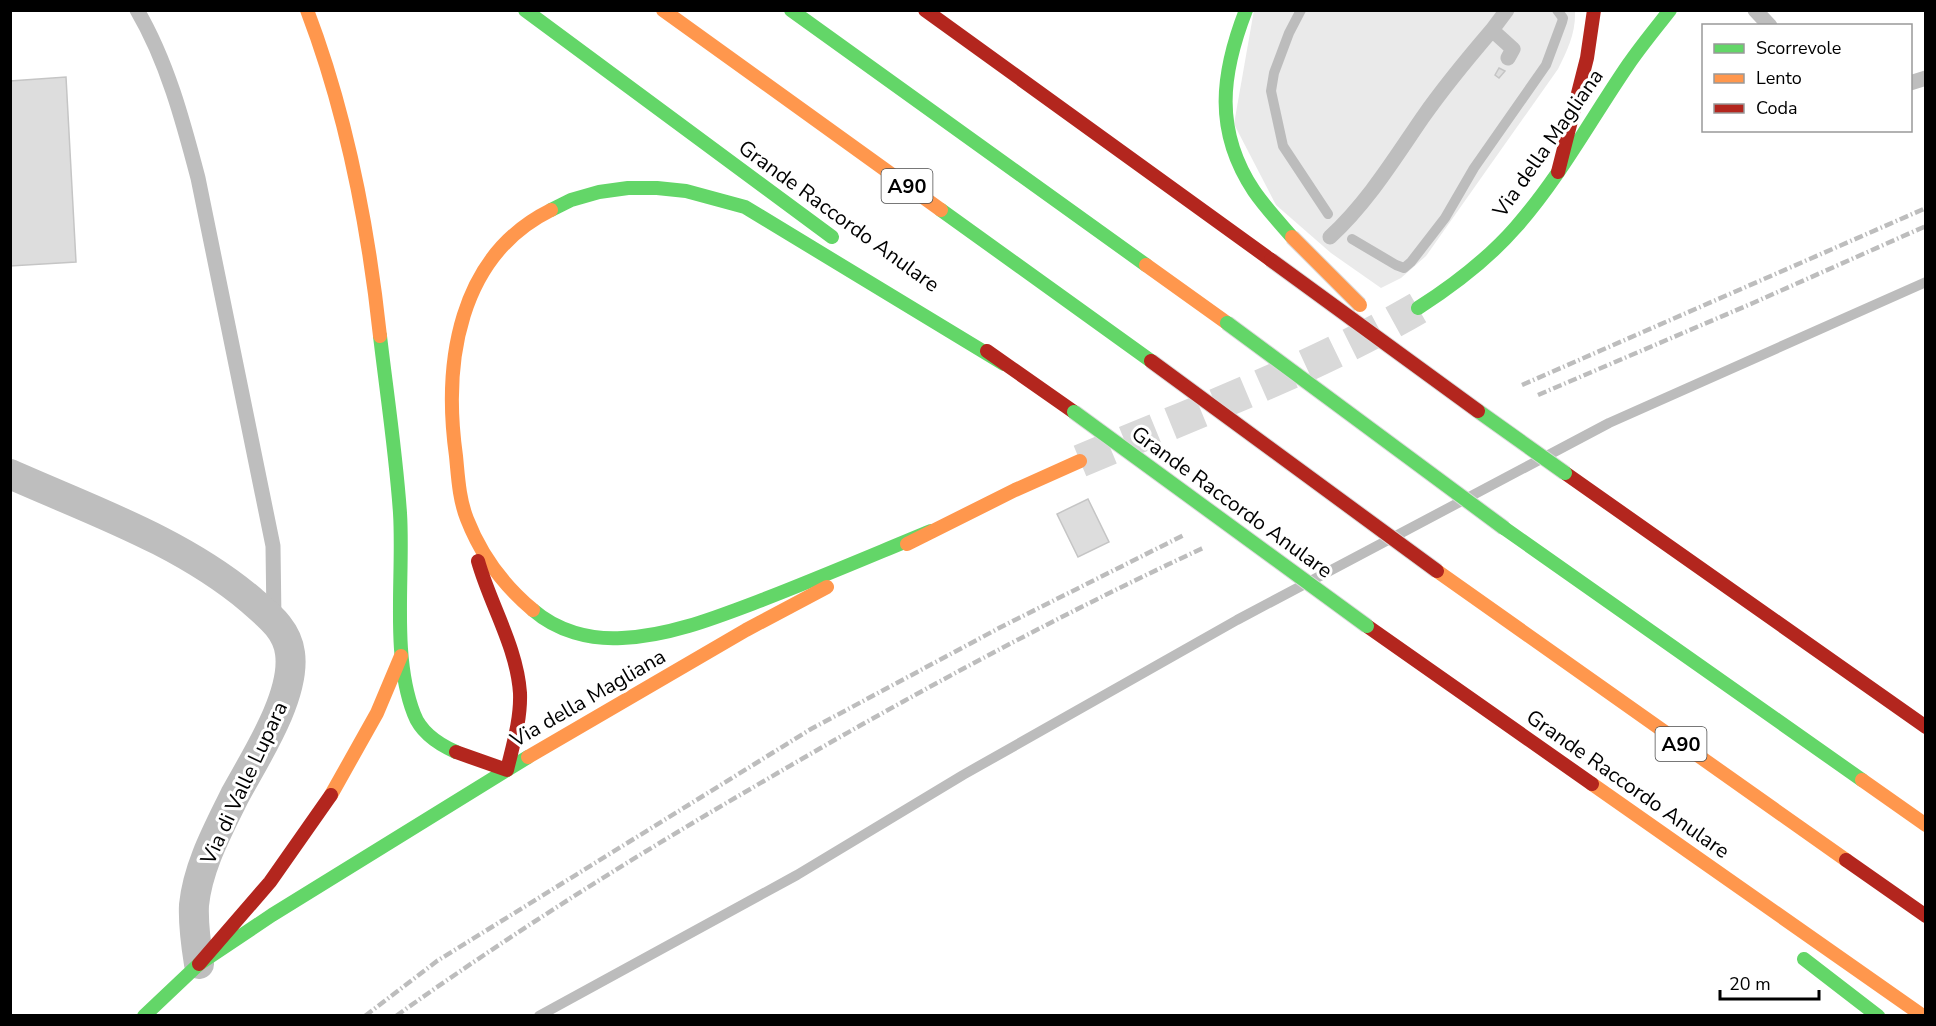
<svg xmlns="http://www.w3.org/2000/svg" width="1936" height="1026" viewBox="0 0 1936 1026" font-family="'Nunito Sans',sans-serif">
	<rect width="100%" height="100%" fill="#fff"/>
	<path fill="#eaeaea" d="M1254,10H1575C1576,32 1568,49 1558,69L1426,256L1401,278L1381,288L1331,253L1276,205L1234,124Z"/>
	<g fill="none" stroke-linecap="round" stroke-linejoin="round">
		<path stroke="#bcbcbc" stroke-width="10" d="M1301,10L1289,33L1274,73L1271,91L1283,146L1328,214
			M1352,239L1396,265L1404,268L1411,262L1445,218L1474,168L1546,65L1562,22L1563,18L1557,10
			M539,1016L797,875L963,775L1237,620L1609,423L1926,282"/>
	</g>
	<path fill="#ddd" stroke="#c5c5c5" stroke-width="1.5" d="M1499,68L1505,71L1499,78L1495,75Z
		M66,77L76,262L10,266V81Z
		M1088,499L1109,542L1078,557L1057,514Z"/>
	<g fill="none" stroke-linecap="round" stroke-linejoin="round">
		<path stroke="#d9d9d9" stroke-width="33" stroke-dasharray="33 16" stroke-linecap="butt" d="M1080,461C1194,413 1311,370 1418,308"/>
		<path stroke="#bebebe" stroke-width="15" d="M137,10C167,61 183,121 198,178L273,546L274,620
			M1507,10L1492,30L1513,49L1508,58
			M1755,10L1770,26
			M1910,83L1926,78
			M1330,237C1368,202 1394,159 1423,117C1444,87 1468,58 1492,30"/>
		<path stroke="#bebebe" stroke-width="30" d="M10,474C93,511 181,541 251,600C268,615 287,629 290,653C296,696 255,758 235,795C218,830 198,866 194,905C193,925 196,945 199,964"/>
		<path stroke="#63d668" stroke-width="14" d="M525,10L832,237
			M791,10L1146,265
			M1246,10C1221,74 1214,131 1254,191C1265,207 1279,222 1292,237
			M551,210L571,200L599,192L628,188H657L686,191L745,207L1004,364
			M941,210L1151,361
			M1418,308C1454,285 1488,259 1516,227C1560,177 1591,119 1628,65C1641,46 1656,28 1670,10
			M380,336C387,395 396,454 400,513C404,576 391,655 414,714C421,733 438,744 456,752
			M1504,528L1862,780
			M533,610C557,631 590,640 622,638C670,636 717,617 762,600C819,578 875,554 931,531
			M1804,959L1878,1016
			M144,1016L199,964L272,915L528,757"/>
		<path stroke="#ff974d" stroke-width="14" d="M307,10C347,115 368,224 380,336
			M663,10L941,210
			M1146,265L1227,323
			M907,544L1015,490L1080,461
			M1437,571L1846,860
			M533,610C503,585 481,555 467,519C459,499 458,476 456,456C443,363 458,256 551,210
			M528,757L746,630L827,587
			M1862,780L1926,825
			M1592,784L1923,1016
			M331,795L377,713L401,656"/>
		<path stroke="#b3261e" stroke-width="14" d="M925,10L1271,260
			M1558,172L1587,58L1594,10
			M987,351L1074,412
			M1565,473L1926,727
			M1367,626L1592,784
			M456,752L507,770C513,745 521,719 520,693C517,647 490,604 478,561
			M1846,860L1926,916
			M199,964L270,882L331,795"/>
		<path stroke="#bdbdbd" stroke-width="4.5" stroke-dasharray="9 3 1.5 3" stroke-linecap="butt" d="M1522,385L1926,208
			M1538,395L1753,303L1926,226
			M365,1016L437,961L811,729L1001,627L1184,535
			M396,1016C515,931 638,854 764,781C907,697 1053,618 1203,548"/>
		<defs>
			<path id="fast-bridge" d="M1227,323L1504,528
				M1478,411L1565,473
				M1074,412L1367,626"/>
			<path id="slow-bridge" d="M1292,237L1360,305"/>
			<path id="jam-bridge" d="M1271,260L1478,411
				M1151,361L1437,571"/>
		</defs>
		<use href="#fast-bridge" stroke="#dbdbdb" stroke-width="16" stroke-linecap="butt"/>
		<use href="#slow-bridge" stroke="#dbdbdb" stroke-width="16" stroke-linecap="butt"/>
		<use href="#jam-bridge" stroke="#dbdbdb" stroke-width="16" stroke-linecap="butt"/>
		<use href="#fast-bridge" stroke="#63d668" stroke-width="14"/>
		<use href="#slow-bridge" stroke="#ff974d" stroke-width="14"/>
		<use href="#jam-bridge" stroke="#b3261e" stroke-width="14"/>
	</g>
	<g text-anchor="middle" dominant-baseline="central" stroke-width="6" stroke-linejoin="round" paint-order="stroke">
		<g fill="#fff" stroke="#4c4c4c" stroke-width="1.5">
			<rect x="881.5" y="169" width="51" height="34" rx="4.5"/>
			<rect x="1655.5" y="727" width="51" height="34" rx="4.5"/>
		</g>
		<g font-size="20" font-weight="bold" fill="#000">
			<text x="907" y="186">A90</text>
			<text x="1681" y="744">A90</text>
		</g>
		<g font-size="21" fill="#000" stroke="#fff">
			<text transform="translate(1548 143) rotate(-55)">Via della Magliana</text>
			<text transform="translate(839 216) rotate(36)">Grande Raccordo Anulare</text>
			<text transform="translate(1232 502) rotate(36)">Grande Raccordo Anulare</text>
			<text transform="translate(588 698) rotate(-30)">Via della Magliana</text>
			<text transform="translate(244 783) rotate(-65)">Via di Valle Lupara</text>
			<text transform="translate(1628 784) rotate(35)">Grande Raccordo Anulare</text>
		</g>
	</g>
	<rect width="1936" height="1026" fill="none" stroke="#000000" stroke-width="24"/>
	<rect x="1702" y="24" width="210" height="108" fill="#ffffff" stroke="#999999" stroke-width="1.5"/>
	<rect x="1714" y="44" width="30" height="9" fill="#63d668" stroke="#999999" stroke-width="1.5"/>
	<text x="1756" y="54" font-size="18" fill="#000000">Scorrevole</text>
	<rect x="1714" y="74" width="30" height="9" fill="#ff974d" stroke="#999999" stroke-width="1.5"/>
	<text x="1756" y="84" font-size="18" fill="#000000">Lento</text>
	<rect x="1714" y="104" width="30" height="9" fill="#b3261e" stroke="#999999" stroke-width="1.5"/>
	<text x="1756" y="114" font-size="18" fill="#000000">Coda</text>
	<path d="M1720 990v9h99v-9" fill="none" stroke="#000000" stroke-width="3"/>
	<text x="1729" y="990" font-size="18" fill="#000000" stroke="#ffffff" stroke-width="4.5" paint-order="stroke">20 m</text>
</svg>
